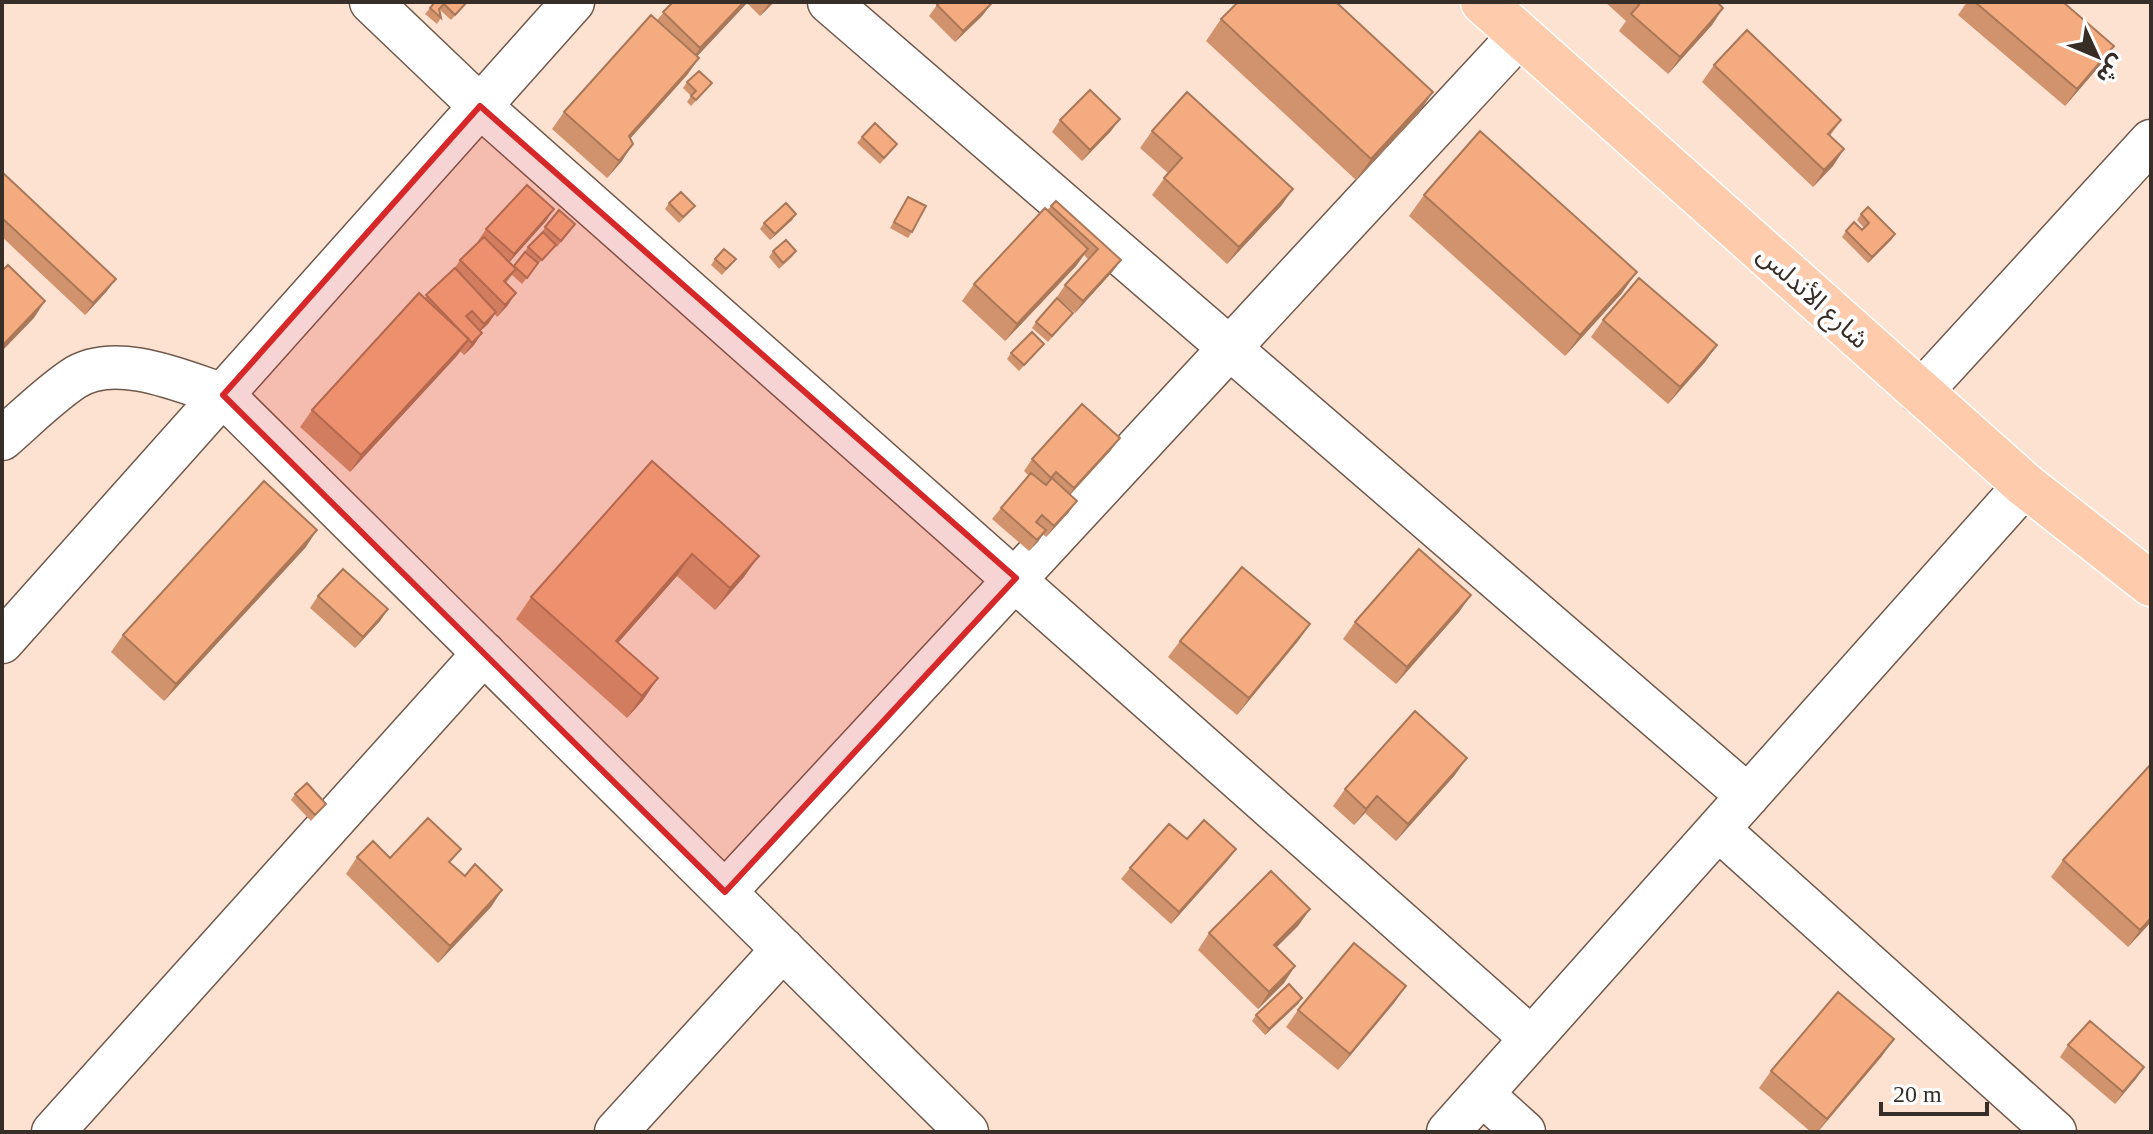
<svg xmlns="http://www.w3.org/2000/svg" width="2153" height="1134" viewBox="0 0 2153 1134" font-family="'Times New Roman','Noto Sans Arabic',serif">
	<rect width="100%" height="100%" fill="#fde2d2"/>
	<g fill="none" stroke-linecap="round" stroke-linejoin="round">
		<defs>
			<path id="minor" d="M371,2L480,106L1531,1038
				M829,2L1748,796
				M1920,393L2151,141
				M2,439C25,419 48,396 73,379C114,351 182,381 223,395L967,1132
				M2,642L573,2
				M1718,829L2055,1132
				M725,892L1520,35
				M1482,1094L1524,1132
				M53,1132L484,653
				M616,1132L783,949
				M1448,1132L2025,485"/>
			<path id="major" d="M1483,2L2025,485L2151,584"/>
		</defs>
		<use href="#minor" stroke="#70594b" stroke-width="45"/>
		<use href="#major" stroke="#fff" stroke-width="47"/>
		<use href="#minor" stroke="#fff" stroke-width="42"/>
		<use href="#major" stroke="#fecbac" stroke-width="44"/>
	</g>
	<path fill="#d1936d" d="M435,2H468L451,20L440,10L441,18L437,24L425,14Z
		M673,2H774L760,16L747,3L697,56L699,58L687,75L630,139L622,161L607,178L552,129L564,112L657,20Z
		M1605,2H1717L1723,8L1712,25L1668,74L1619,31L1626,21Z
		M1967,2H2063L2102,63L2065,106L1958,15Z
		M991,4L982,16L955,42L929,16L937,5Z
		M1221,19L1418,114L1356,180L1206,41Z
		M1714,65L1841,120L1830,136L1844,149L1833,166L1813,187L1702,82Z
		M687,82L707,89L691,106L687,102L691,96L683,88Z
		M1060,120L1111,131L1082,161L1052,132Z
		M1152,131L1293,189L1281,206L1227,264L1152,195L1168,173L1140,148Z
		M862,137L897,144L880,164L857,143Z
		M2,172L107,291L85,315L2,237Z
		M1424,195L1622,293L1565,356L1409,216Z
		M908,197L912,232L908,238L890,228Z
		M669,203L690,212L679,223L665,209Z
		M1051,206L1121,260L1113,271L1075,313L1057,297L1065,285L1089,260L1084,255L1076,266L1005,341L962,301L974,284Z
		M554,209L546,221L509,262L514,266L528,247L541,234L545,227L575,224L557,247L556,246L537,265L522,284L512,275L506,283L508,305L497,317L495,314L488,324L480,331L474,345L464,355L460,351L350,472L300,427L312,410L454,269L460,260L479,242L478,241L486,229Z
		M796,214L792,220L770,240L760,229L764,223Z
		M1861,214L1895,234L1891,240L1868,263L1842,237L1846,231L1862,230L1864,228L1857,220Z
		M773,251H796L792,257L779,269L769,257Z
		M715,259H736L722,275L711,265Z
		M1073,313L1048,342L1032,328L1036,322Z
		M1603,320L1717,345L1705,362L1668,404L1591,337Z
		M1044,344L1019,371L1007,359L1011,353Z
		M1111,450L1070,495L1069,512L1046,537L1043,534L1029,551L992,519L1001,508L1029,476L1024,471L1032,459Z
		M652,461L744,577L715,610L677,576L618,643L658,678L643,700L627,718L516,619L531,597Z
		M306,547L164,701L111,652L123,635Z
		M1471,595L1459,612L1396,684L1343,639L1355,622Z
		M318,596L388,609L380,621L355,648L310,608Z
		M1310,624L1298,641L1237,715L1168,657L1180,641Z
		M1455,775L1396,841L1365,813L1354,825L1333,806L1345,789Z
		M295,794L326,804L311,821L291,800Z
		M1187,839L1228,860L1171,924L1121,879L1130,868Z
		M357,857L390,858L451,863L465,876L502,890L491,907L438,963L346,874Z
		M2063,860L2151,922L2128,947L2051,877Z
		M1310,909L1298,926L1276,947L1295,966L1284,983L1258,1009L1198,950L1209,933Z
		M1406,986L1394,1003L1338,1070L1286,1027L1298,1010Z
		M1302,998L1298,1004L1265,1035L1252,1021L1256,1015Z
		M2068,1045L2144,1067L2115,1104L2060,1057Z
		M1882,1056L1818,1132H1811L1759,1088L1771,1071Z"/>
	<path fill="#aa7859" d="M744,2H748L689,65L700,48Z
		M770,2H774L760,16Z
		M991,4L982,16L955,42L963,31Z
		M1723,8L1712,25L1668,74L1680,57Z
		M2114,46L2102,63L2065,106L2077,89Z
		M699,58L687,75L617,153L629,136Z
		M1433,92L1418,114L1356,180L1371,159Z
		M1120,119L1111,131L1082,161L1090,150Z
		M633,144L622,161L607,178L619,161Z
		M1844,149L1833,166L1813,187L1824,170Z
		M1293,189L1281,206L1227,264L1239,247Z
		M554,209L546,221L506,266L514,254Z
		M796,214L792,220L770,240L775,234Z
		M1895,234L1891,240L1868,263L1872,257Z
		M1088,249L1076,266L1005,341L1017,324Z
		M1121,260L1113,271L1075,313L1083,301Z
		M1637,272L1622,293L1565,356L1580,335Z
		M116,279L107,291L85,315L93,303Z
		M516,293L508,305L497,317L505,305Z
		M45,301L34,318L2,351V346Z
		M496,312L488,324L476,335L484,324Z
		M482,333L474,345L464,355L472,343Z
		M469,339L457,356L350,472L361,455Z
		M1717,345L1705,362L1668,404L1680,387Z
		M1120,438L1111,450L1066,499L1074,488Z
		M1077,501L1069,512L1046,537L1054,526Z
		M317,530L306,547L164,701L176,684Z
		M1046,530L1038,542L1029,551L1037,540Z
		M692,554L677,576L601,662L616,641Z
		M759,556L744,577L715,610L730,588Z
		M1471,595L1459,612L1396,684L1407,667Z
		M388,609L380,621L355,648L363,637Z
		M1310,624L1298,641L1237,715L1249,698Z
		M658,678L643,700L627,718L642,696Z
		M1467,758L1455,775L1396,841L1408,824Z
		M1377,796L1365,813L1354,825L1366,809Z
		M1236,849L1228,860L1171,924L1179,912Z
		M502,890L491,907L438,963L450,946Z
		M1310,909L1298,926L1262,962L1274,945Z
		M2151,918V922L2128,947L2140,930Z
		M1295,966L1284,983L1258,1009L1269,992Z
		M1406,986L1394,1003L1338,1070L1350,1054Z
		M1302,998L1298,1004L1265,1035L1269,1029Z
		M1894,1039L1882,1056L1817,1132L1827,1119Z
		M2144,1067L2136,1079L2115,1104L2123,1092Z"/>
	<path fill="#f3ab7f" stroke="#aa7859" stroke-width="2" d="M435,2H467L455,15L444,4L439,9L441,18L430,8Z
		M673,2H744L700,48L663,12Z
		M940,2H989L991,4L963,31L937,5Z
		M1238,2H1336L1433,92L1371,159L1221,19Z
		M1636,2H1717L1723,8L1680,57L1631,14L1639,5Z
		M1975,2H2063L2114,46L2077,89Z
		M651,15L699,58L629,136L633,144L619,161L564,112Z
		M1747,30L1841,120L1828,134L1844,149L1824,170L1714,65Z
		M699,71L712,83L696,100L691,96L696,91L687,82Z
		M1090,90L1120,119L1090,150L1060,120Z
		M1187,92L1293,189L1239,247L1164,178L1182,158L1152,131Z
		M875,123L897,144L884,158L862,137Z
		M1480,131L1637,272L1580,335L1424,195Z
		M2,172L116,279L93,303L2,218Z
		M527,185L554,209L514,254L486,229Z
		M681,192L695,206L683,217L669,203Z
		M908,197L926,206L912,232L894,222Z
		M1056,201L1121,260L1083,301L1065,285L1098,249L1051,206Z
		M786,203L796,214L775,234L764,223Z
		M1868,207L1895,234L1872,257L1846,231L1854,222L1862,230L1869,223L1861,214Z
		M1045,208L1088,249L1017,324L974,284Z
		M559,210L575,224L561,241L545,227Z
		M543,232L556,245L542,260L528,247Z
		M484,237L516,269L504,281L516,293L505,305L460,260Z
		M786,240L796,251L783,263L773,251Z
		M724,249L736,259L726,269L715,259Z
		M525,252L538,263L527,278L514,266Z
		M8,265L45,301L2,346V271Z
		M455,268L496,312L484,324L472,311L466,316L482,333L472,343L426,295Z
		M1639,278L1717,345L1680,387L1603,320Z
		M419,293L469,339L361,455L312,410Z
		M1057,298L1073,313L1052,336L1036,322Z
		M1032,332L1044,344L1024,365L1011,353Z
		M1082,404L1120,438L1074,488L1056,472L1051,478L1032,459Z
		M652,461L759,556L730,588L692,554L616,641L658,678L642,696L531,597Z
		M1031,473L1046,485L1052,478L1077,501L1054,526L1042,515L1036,522L1046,530L1037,540L1001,508Z
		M264,481L317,530L176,684L123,635Z
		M1419,549L1471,595L1407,667L1355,622Z
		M1242,567L1310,624L1249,698L1180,641Z
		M343,569L388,609L363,637L318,596Z
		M1415,711L1467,758L1408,824L1377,796L1366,809L1345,789Z
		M2151,764V918L2140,930L2063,860Z
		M307,783L326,804L315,815L295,794Z
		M428,818L461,849L449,862L465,876L475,864L502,890L450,946L357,857L373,841L390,858Z
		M1204,820L1236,849L1179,912L1130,868L1169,824L1187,839Z
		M1271,871L1310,909L1274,945L1295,966L1269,992L1209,933Z
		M1354,943L1406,986L1350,1054L1298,1010Z
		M1289,984L1302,998L1269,1029L1256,1015Z
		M1838,992L1894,1039L1827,1119L1771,1071Z
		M2090,1021L2144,1067L2123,1092L2068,1045Z"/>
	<path fill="#d62828" fill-opacity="0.2" stroke="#d62828" stroke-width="6" stroke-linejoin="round" d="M480,106L1016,578L725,892L223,395Z"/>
	<g text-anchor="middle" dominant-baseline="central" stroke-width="8" stroke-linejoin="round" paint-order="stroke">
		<g font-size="26" fill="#382e28" stroke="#fff">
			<text transform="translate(1813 297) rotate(42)">شارع الأندلس</text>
		</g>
	</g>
	<rect width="2153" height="1134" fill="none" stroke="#382e28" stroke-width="8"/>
	<g transform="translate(2097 56) rotate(134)" stroke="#ffffff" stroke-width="6" paint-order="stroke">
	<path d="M0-6L14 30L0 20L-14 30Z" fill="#382e28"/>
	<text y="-12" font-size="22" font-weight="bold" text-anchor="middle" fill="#382e28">ش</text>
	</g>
	<path d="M1881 1102v12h106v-12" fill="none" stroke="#382e28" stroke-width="4"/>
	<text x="1893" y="1102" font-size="24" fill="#382e28" stroke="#ffffff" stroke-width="6" paint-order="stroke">20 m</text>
</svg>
